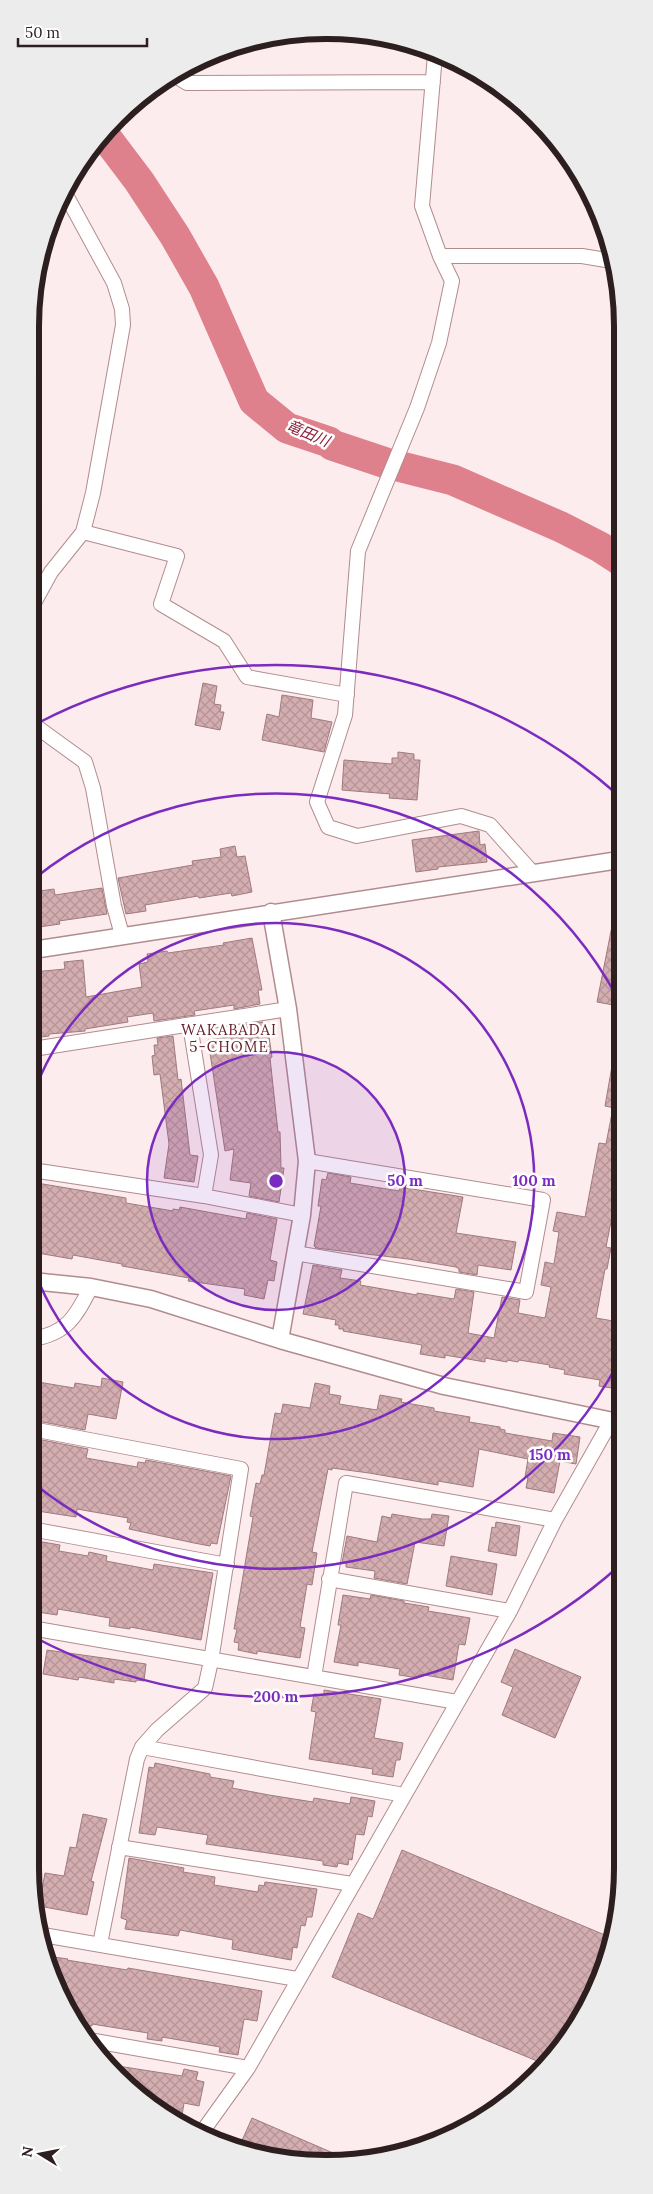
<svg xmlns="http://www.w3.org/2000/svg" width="653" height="2194" viewBox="0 0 653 2194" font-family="Lora,'Noto Sans JP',serif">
	<defs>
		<pattern id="building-cross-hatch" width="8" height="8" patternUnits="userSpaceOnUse" patternTransform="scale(1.25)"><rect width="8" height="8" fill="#d3adb0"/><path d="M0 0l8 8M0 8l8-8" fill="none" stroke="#b59497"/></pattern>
	</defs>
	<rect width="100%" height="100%" fill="#fdeced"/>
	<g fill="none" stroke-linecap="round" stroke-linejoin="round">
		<path stroke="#de818c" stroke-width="31" d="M105,136L139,181L175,236L204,287L254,401L287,428L329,442L332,445L386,463L453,480L561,527L600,547L620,560"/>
	</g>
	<path fill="url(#building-cross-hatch)" stroke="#9f7b7e" d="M203,683L217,686L214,704L221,705L220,712H224L220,730L195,725Z
		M282,695L313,700L311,718L332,722L324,752L262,740L267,714L279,717Z
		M398,752L414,754V760H420L417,800L389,798L390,794L342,790L344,760L392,764V758H398Z
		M479,831L480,845L485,844L487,862L438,867V869L416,872L412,840Z
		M235,846L237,857L245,856L252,892L232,896L231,893L199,898L198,896L145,905L146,911L126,914L118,878L193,865L192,861L221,857L220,849Z
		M102,888L107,914L59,921L60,924L39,927L37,917L35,918L33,892L54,889L55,895Z
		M613,921H619V1006L597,1002Z
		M252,938L262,990H258L260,1004L234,1009V1005L194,1011L195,1015L154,1021L153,1013L127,1017L128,1022L85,1029V1031L49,1034V1036L33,1038V972L65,969L64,962L83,960L86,997L142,987L139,964L148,962L147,954L167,951L168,953L224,945L223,943Z
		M263,1022L264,1030H268L272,1057L270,1058L278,1132H280L281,1168H284L279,1202L249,1196L251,1183L230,1180L234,1149L225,1151L208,1040L244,1035L243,1025Z
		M173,1036L178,1080L181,1079L190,1155L198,1156L194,1182L164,1178L169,1144L160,1074L154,1075L152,1056L155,1055L154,1045H158L157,1038Z
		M612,1066L619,1067V1109L605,1106Z
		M612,1113H619V1181L606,1247L611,1248L607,1269H605L596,1318L619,1322L618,1389L599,1386L600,1380L564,1374L565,1370L549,1367L550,1365L519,1360L518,1362L507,1360V1362L485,1358V1362L445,1355V1358L420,1354L422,1345L343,1331L344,1329H339V1325H335L336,1320L303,1314L313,1265L342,1270L340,1278L361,1281L360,1285L417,1295V1293L454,1299L456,1289L474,1292L468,1333L494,1338L502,1297L520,1300L518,1313L545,1318L551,1287L541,1285L545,1262L554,1264L559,1232L553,1231L557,1212L585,1217L599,1143L606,1144Z
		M328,1173L351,1177L350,1183L399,1191L400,1187L463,1197L456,1233L516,1242L511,1270L478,1265L477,1275L459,1272V1269L456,1267L408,1259L316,1248L314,1246L321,1206H318L322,1179L326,1180Z
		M37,1183L126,1198V1203L173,1211V1209L179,1210L180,1207L246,1219L247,1213L277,1219L270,1260L277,1262L274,1281L268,1280L264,1299L244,1295L245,1289L188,1281L189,1278L122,1266V1264L73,1255L72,1259L32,1252V1185L36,1186Z
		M102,1378L123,1382L116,1419L88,1414L85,1430L32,1420V1381L74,1388L75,1383L101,1387Z
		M315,1383L330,1386L329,1394L341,1396L339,1404L377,1410L380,1395L402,1399L401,1402L434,1408V1411L470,1417L469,1422L500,1427V1429L505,1430V1433L552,1441L553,1433L580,1437L576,1464L560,1461L554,1493L526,1488L528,1478L525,1477L528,1459L479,1449L473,1487L438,1481V1485L369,1473L332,1468V1470L328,1469L312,1552L317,1553L312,1585L307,1584L300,1627L305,1628L300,1658L257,1651V1654L238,1650L239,1643L234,1642L237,1629H234L253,1517L250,1516L256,1483L260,1484L262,1475H264L275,1413L281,1414L283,1404L310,1408Z
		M32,1438L88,1449L86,1458L137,1467L138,1462L145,1463L146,1460L231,1476L217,1544L211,1543L210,1546L194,1543L129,1529L131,1523L127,1522L128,1518L77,1509L76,1517L31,1510Z
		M392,1514L422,1519H431L432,1514L449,1516L444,1546L415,1542L407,1584L374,1578L375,1571L346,1567V1563H342L347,1536L377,1542L382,1516L391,1518Z
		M496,1522L520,1526L516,1556L488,1551L492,1527L495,1528Z
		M31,1540L60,1545L59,1551L88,1556L89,1552L107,1556L106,1561L153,1570L154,1564L213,1573L201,1640L130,1627V1629L109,1626L110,1618L58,1609L57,1615L31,1611Z
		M451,1556L497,1564L492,1595L446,1586Z
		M343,1595L370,1599L371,1595L404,1601V1603L429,1607L428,1611L470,1618L465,1645L459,1644L453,1680L419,1674L418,1678L399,1675L400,1669L358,1662V1666L334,1662L341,1625H338Z
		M515,1649L581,1677L555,1738L502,1715L513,1687L501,1682Z
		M47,1650L146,1664L144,1681L136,1680V1682L114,1679V1683L79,1677L78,1680L43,1674Z
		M324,1690L381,1699L374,1738L403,1743L400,1760H396L393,1777L372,1774L373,1769L309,1759L316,1712L311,1711L314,1694L324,1695Z
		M155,1763L210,1774V1777L234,1781L232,1788L269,1795L313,1802L314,1798L350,1804L351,1797L375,1801L372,1817L368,1816L364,1835L356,1834L352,1860L349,1859L348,1865L338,1863L337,1867L323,1865V1861L206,1844L208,1835L157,1827L155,1835L139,1833L149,1767L154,1768Z
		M83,1814L107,1819L91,1881L94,1882L87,1915L39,1906L45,1873L64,1876L70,1847L76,1848Z
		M402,1850L612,1938L583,2016L542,2063L332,1977L358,1913L373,1919Z
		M129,1858L184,1868L183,1872L215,1877L214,1885L258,1892L259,1885L264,1886L265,1882L317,1889L312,1917H307L305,1926L301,1925L297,1948L293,1947L291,1960L232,1949L233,1940L180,1930L178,1936L125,1929L127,1920L121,1918Z
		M47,1956L68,1959L67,1960L127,1970L128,1968L262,1991L257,2021L244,2019L238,2055L219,2052L220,2047L162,2037V2041L147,2039L148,2033L92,2024V2026L80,2024L52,1981Z
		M105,2064L182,2076L184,2069L198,2072L196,2080L204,2082L199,2106L184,2103L181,2122Z
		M252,2118L347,2159L307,2163L240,2145Z"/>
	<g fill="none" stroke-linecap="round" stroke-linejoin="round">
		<defs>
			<path id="minor" d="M435,55L422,206L440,256L452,281L439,343L417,408L358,551L345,715L317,802L328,827L357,836L461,816L490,825L532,872
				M174,75L187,83L433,82
				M440,256H582L612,261
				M83,532L177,556L161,604L224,641L247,677L347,695
				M34,603L51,572L83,532L93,493L123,325L122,309L114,283L66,195
				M34,725L85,762L93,788L114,906L122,935
				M190,1025L211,1155L204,1196
				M33,1049L288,1009
				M32,1170L204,1196L302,1215
				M295,1253L526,1292L543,1200L307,1161
				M32,1339C67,1334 76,1316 91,1287
				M32,1429L241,1469L211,1661L205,1688L157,1730L142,1747L137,1759L100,1944
				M31,1529L227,1565
				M329,1579L510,1611
				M31,1628L457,1702
				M314,1677L346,1483L555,1520
				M142,1747L404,1795
				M119,1847L352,1884
				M43,1935L297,1979
				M89,2040L248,2068
				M200,2135L248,2068L510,1611L555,1520L611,1421"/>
			<path id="tertiary" d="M271,912L288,1009L307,1161L302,1215L280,1340
				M33,950L619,860
				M32,1281L91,1287L151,1299L280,1340L444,1386L618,1422"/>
		</defs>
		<use href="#minor" stroke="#b18c8f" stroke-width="16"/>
		<use href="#tertiary" stroke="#b18c8f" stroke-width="19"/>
		<use href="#minor" stroke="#fff" stroke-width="14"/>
		<use href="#tertiary" stroke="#fff" stroke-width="16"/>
	</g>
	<circle cx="276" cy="1181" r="129" fill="#7b2cbf" fill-opacity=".12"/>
	<g fill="none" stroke="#7b2cbf" stroke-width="2.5">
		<circle cx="276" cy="1181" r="129"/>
		<path d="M33 1095A258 258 0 1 1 33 1267"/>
		<path d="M618 1363A387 387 0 0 1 32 1482M35 878A387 387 0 0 1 618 999"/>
		<path d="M618 1567A516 516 0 0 1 34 1637M38 723A516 516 0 0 1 618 795"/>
	</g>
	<g text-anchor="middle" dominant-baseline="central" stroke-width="5" stroke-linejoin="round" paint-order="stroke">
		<g font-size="15" font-style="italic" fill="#8e203a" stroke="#fefefe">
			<text transform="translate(308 433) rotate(23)">竜田川</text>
		</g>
		<g font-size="15" letter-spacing="1" fill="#67222f" stroke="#fefefe">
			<text x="229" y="1029">WAKABADAI<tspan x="229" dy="17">5-CHOME</tspan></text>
		</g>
	</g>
	<path d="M0 0H653V2194H0ZM326 39H327A287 287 0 0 1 614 326V1868A287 287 0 0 1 327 2155H326A287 287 0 0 1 39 1868V326A287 287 0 0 1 326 39Z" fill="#edecec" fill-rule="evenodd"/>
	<path fill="none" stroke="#2d1e20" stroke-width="6" d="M326 39H327A287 287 0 0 1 614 326V1868A287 287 0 0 1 327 2155H326A287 287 0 0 1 39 1868V326A287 287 0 0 1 326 39Z"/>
	<circle cx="276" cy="1181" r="8" fill="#7b2cbf" stroke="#fefefe" stroke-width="2.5"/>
	<g font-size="15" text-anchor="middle" font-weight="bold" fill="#7b2cbf" stroke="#fefefe" stroke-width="5" stroke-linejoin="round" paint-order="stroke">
		<text x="405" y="1186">50 m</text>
		<text x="534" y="1186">100 m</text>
		<text x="550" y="1460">150 m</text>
		<text x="276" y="1702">200 m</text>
	</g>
	<g transform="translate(40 2154) rotate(280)" stroke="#fefefe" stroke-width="4" paint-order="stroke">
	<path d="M0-4L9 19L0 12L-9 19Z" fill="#2d1e20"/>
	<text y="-8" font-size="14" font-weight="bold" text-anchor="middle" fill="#2d1e20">N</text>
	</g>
	<path d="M18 38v8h129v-8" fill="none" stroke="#2d1e20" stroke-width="2.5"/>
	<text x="25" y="38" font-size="15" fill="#2d1e20" stroke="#fefefe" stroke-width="4" paint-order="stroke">50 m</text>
</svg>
